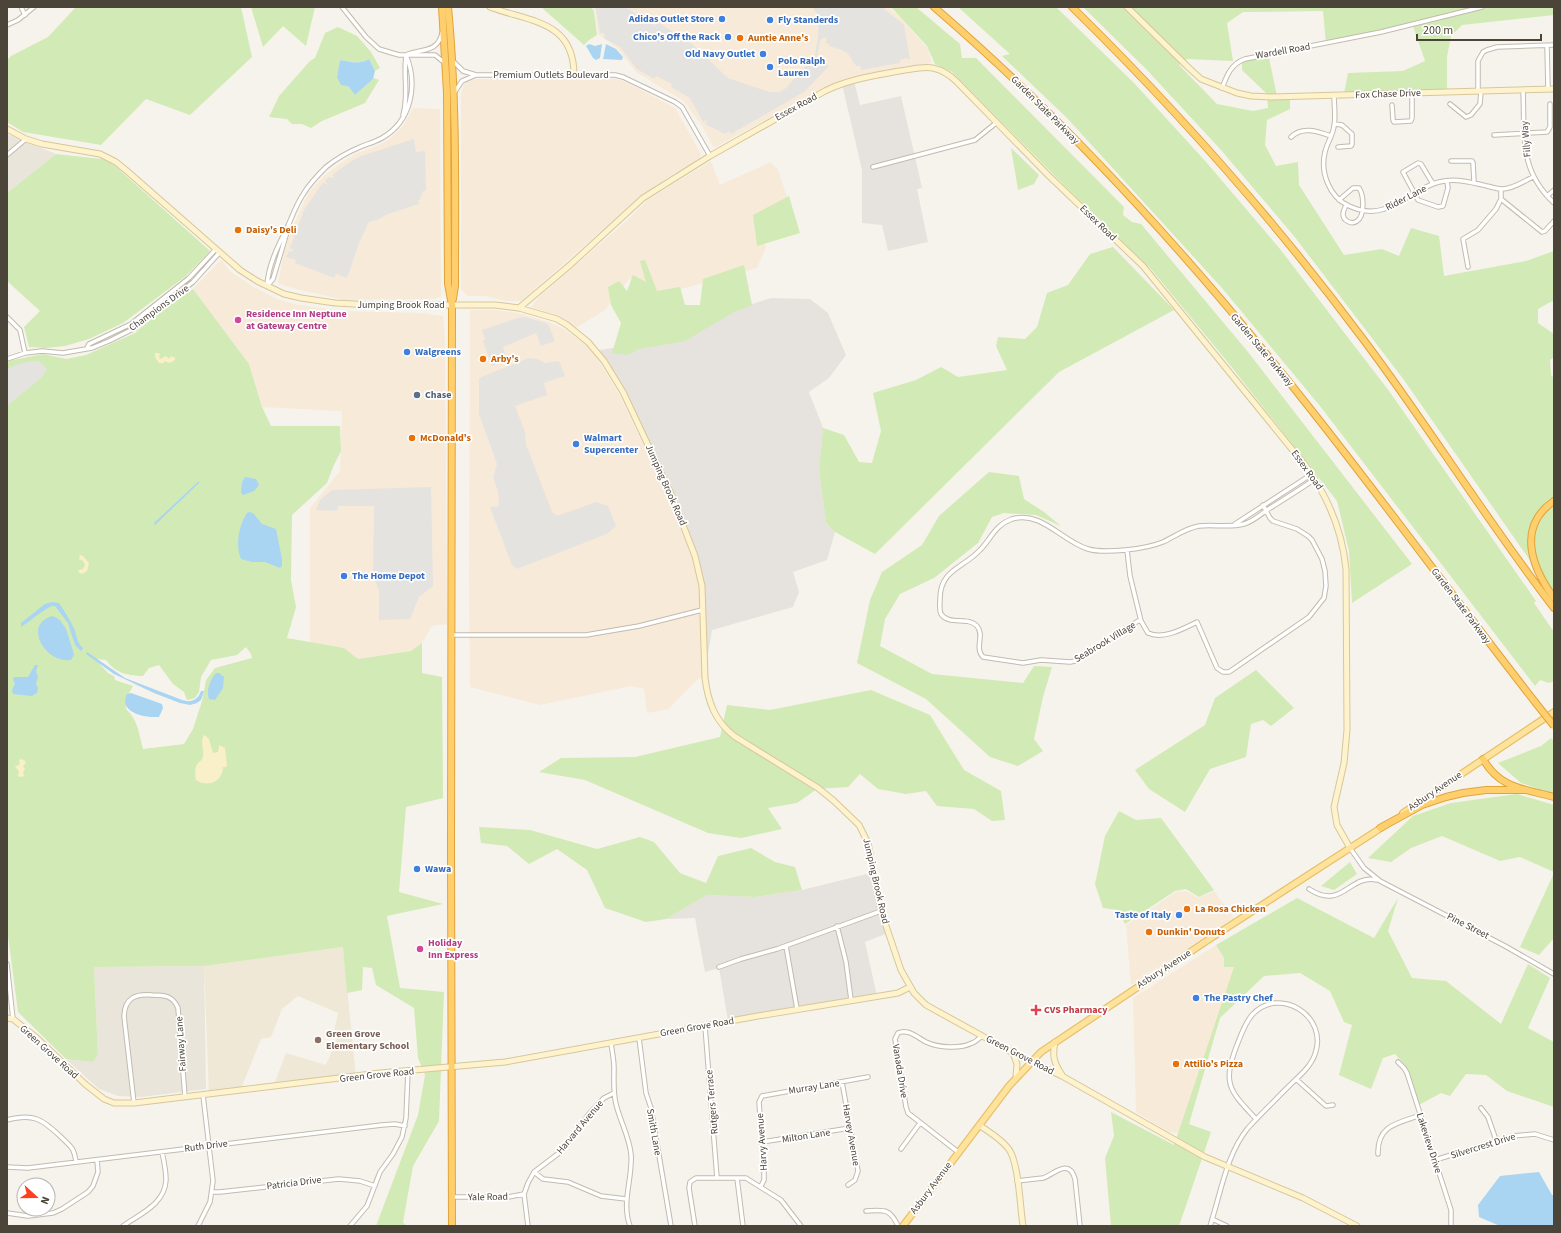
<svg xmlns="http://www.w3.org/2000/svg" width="1561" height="1233" viewBox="0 0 1561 1233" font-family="'Source Sans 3',sans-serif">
	<rect width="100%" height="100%" fill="#f6f3ec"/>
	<path fill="#eae5da" d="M7,134L56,154L7,193Z
		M204,966L206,1089L141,1097L118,1096L99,1089L66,1059L93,1062L98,1055L94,967Z"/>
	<path fill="#f7ead8" d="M592,7H888L900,17L928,49L932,63L846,79L810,95L714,148L702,126L684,101L636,72L619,50L598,34L595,10Z
		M476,79H616L628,83L675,108L701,154L699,160L675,173L646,192L521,301H506L485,296H468L461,289V92L466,81Z
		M413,108L440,109L441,296L435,299L345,300L292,288L278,283L284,252L292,229L304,202L311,190L324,176L339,164L357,153L375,147L390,139L403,126Z
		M711,161L720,185L771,162L778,170L787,197L755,215L766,247L757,268L656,296L630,278L605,310L574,329L570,323L560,316L531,307L539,297L623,224L649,199Z
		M221,260L230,271L252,286L277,299L294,304L341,311L420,313L443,316L445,338L447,624L432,626L422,643L411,651L358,659L344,648L310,643V508L340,471L342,411L262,407L249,364L193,289Z
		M470,310H495L518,313L549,322L564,329L585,344L595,355L619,394L667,495L683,536H688L700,572L704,678H699L668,709L647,713L644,689L631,686L540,705L470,687L469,582Z
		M1186,891L1199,898L1214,891L1234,918L1131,985L1126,925L1176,892Z
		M1216,945L1224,958L1235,967L1178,1133L1169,1132L1136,1112L1133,998Z"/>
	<path fill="#e6e2dd" d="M854,81L860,105L901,96L922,188L917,189L928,242L888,251L882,225L862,223V170L842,84Z
		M771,298L810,299L828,313L846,355L829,378L809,392L823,428L819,469L826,523L835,532L827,560L793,572L799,592L793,607L712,630L704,678L700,572L688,536L687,526L660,463L619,380L599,350L689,337L737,309Z
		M871,873L888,933L865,942L877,996L728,1021L719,968L705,972L695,918L666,919L707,895L755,897L802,890Z"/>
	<path fill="#efe8d6" d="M343,947L356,1077L273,1087L286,1053L326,1065L339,1034L334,1032L338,1013L298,996L282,1009L271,1037L261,1039L240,1091L209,1094L204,966Z"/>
	<path fill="#d2eab5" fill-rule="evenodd" d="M76,7H241L252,57L190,115L146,99L101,145L23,132L7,122V60L11,56L48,37Z
		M251,7H315L306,46L283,26L263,47Z
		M541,7H591L594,11L597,35L589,40L584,45Z
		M891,7H916L960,44L962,58H976L1124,207L1123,215L1132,222L1141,224L1248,352L1412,564L1352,603L1349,551L1337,501L1230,365L1151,269L1067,188L952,72L935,64L927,46Z
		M958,7H1056L1134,83L1207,163L1280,249L1389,391L1536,601L1534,603L1554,632V681L1549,683L1540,680L1535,686L1320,406L1222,288L1067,118L1002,56L1010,54Z
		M1083,7H1554V15L1462,25L1451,36L1447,57V91L1344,94L1348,73L1403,71L1425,61L1413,26L1326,44L1323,11L1243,12L1227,23L1233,61L1187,59L1179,65L1217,104L1253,111L1268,108L1267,94L1242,70V59L1268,53L1277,96H1290V109L1267,120L1265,145L1276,166L1298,162L1299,185L1344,255L1382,249L1399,256L1411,228L1439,236L1444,276L1526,261L1554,251V300L1538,309V323L1554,334V357L1550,360L1551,375L1554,378V592L1550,589L1404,380L1294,236L1221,150L1147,70Z
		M338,27L357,36L371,52L380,68L375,71L369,59C359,65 351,62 340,60L337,77L348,86L355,95L374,78L379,80L365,103L322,121L311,128L302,124H292L287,119L269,117L279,96L310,61L315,58L325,33Z
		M1011,148L1039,175L1034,184L1018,190Z
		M56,154L102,159L114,165L210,251L186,276L123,323L89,339L65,346L46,348L29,347L24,327L40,311L7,281V193Z
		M789,196L800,233L757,246L753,215Z
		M1113,247L1174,310L1059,372L875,554L835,532L826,523L819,469L823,428L844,435L859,462L872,463L881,431L873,393L916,380L941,367L958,377L1007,370L996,346L998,337L1025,339L1037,327L1047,293L1068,285L1090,254Z
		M645,260L657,291L680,287L685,305H700L703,279L744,265L752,305L734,312L685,341L639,349L627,355L612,353L621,323L611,305L608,287L619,281L627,291L633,275L646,282L640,261Z
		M193,289L249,364L262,407L271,426H340L341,451L333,467L327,483L292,515L291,580L296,607L287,638L344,648L358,659L411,651L422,643V673L442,677L443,798L406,807L399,892L443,904L387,916L400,988L444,992L439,1121L413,1166L403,1222L406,1226H376L418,1115L425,1075L418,1058L414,1008L376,985L372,968L363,967L362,990L347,993L343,947L204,966L94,967L98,1055L93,1062L66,1059L18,1012L7,928V362L13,360L43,354L66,359L86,355L135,333L157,314ZM246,647L251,654L252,658L215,668L206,680L202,701L193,729L184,744L143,749C139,734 138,720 126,709L128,695L133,686L115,680L114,676L108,673L95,659L106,660C115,673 128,676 143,676L149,668L159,665L173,684L184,692L187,700L195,698L199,692L201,677L211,660L237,655Z
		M989,472L1019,476L1024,499L1044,512L1061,526L1086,537L1036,515L1004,513L992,517L978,543L934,578L900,594L885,619L880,646L932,674L1023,683L1034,666L1052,667L1043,697L1034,739L1043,751L1018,766L990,757L926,699L857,663L870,600L882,572L922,545L939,516Z
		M1256,670L1294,708L1271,726L1263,720L1251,724L1246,757L1210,769L1185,812L1149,789L1135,770L1205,725L1215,698Z
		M871,690L930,715L964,770L1001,791L1005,820L992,821L974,809L937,806L926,791L906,794L878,789L860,774L848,787L817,789L797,803L768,808L782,829L741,838L708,833L585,780L539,772L561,758L635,757L720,737L727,705L770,710Z
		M1551,738L1554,741V794L1521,783L1498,763L1541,746Z
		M1517,794L1554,805V872L1520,857L1500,861L1442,836L1411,848L1391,862L1368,858L1413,816L1451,803Z
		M1119,811L1136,820L1161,818L1214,890L1199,897L1186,889L1175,891L1125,924L1118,910L1103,908L1095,884L1105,836Z
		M479,827L530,830L597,849L640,837L654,842L680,873L706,883L718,856L751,848L775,862L795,867L802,890L755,897L707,895L666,919L646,922L605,908L587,870L557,849L529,864L507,846L481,843Z
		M1350,862L1357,874L1334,890L1321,886Z
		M1554,873V938L1539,955L1520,947Z
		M1297,898L1374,938L1398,898L1388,931L1412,978L1446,981L1501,1024L1528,964L1550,978L1528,1028L1554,1042V1107L1507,1091L1486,1075L1466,1074L1450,1096L1441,1093L1419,1105L1405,1065L1395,1054L1383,1058L1371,1089L1339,1075L1352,1025L1344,1022L1330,991L1300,973L1264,976L1220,1018L1189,1124L1211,1132L1179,1226H1111L1105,1158L1114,1136L1111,1112L1174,1145L1234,967H1224V958L1216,945Z"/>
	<path fill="#f9efc9" d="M155,353H158L160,354L159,357L160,359L166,356L169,359L171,356L175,358V360L170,363L164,361V363H159L155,357Z
		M80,555L83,556L89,563L87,571L82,574L78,572L79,570L83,569L85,565L83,561L79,559Z
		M204,735L206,736L209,739L213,753L218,752L219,745L225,748L227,765L226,767H223C223,782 207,788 196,780C195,775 194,768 198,763C201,760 203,760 203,755C204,748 200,742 204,735Z
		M20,759L24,760L26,763L23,766L25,769L23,772L24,776L21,777L18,776L19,771L15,767L20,764L19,761Z"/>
	<path fill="#e5e3e0" d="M595,7H625L655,25L659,23L692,44L728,78L769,92H780L786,88L815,56L818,36L819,16L812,7H882L904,25L910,60L906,58L900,60V63L861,70L860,66H856L849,55L842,50L829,46V44L826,43V39L828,38H823L820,41L817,58L812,67V68L821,59L829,66L804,92L731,134L729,131L725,134L705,124L707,121L706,120L703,122L690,98L671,87L672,84L656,76L654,79L637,69L620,47L604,38L605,35L603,33H600L596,9Z
		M414,139L416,152L425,151L426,191H423L420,199L418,201L419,204L388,214L377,220L369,222L359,243L347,278L336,274L334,278L295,263L296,260L286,257L289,251L292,252L293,250L290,248L304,210L319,188L323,183L327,184L325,180L329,177L333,178L334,177L332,175L350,162L361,156Z
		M525,317L546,323L549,326L555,341L541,346L536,333L503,347L507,360L492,366L483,341L485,339L482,330L518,318Z
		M529,358L537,359L545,363L559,361L565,376L544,383L547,395L515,406L525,432L526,444L552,512L557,516L596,502L608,506L616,526L607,534L517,569L512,565L490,507L499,506L498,492L493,477L497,464L479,414V378Z
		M33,361H39L47,369L41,378L7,406V369L18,364Z
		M431,487L433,586L419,597L410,619L379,620V591L373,576L374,506H338L337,511L316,510L320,500L332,490Z"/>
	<path fill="#a9d4f2" d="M589,44L595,46L602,44L600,58L596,60L593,58L586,46Z
		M606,44L616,49L623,57L622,60L603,59Z
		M369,59L375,71L373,79L355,95L348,86L341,85L337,77L340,60C351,62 359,65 369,59Z
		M245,477L256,479L259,485L254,491L243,495L241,493L242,482Z
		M199,481V483L155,525L154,523Z
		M249,512L253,513L262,524L276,529L282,559V566L280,568L265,562H252L241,559C235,545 239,525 247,513Z
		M52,602L59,603C65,612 71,621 75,631C77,638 78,644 83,648L81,651L75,645L68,623L55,606H52C41,611 32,620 21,627V623L45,604Z
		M53,616L60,620L66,629L73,651L74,655L71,660C45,664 22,623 53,616Z
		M87,652L125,678L182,700C191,703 198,700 201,691H204L201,700L197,703L190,705L180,703L154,693L114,674L86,654Z
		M35,665H38L36,671L38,677L36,684L38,688L37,693L32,696L13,694L12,690L15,684L13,678L15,677H28Z
		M216,673H219L224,677L223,688L215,700L209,699C206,691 210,679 216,673Z
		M131,693L162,704L163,708L159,717C146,718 118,713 127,694Z
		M1539,1172L1552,1195H1554V1226H1500L1479,1217L1478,1205L1500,1176Z"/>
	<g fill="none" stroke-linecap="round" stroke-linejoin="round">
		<defs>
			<path id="street" d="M21,7L25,15
				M342,7L366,37L379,49L399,55H435L445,63
				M7,25L18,20L34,7
				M1547,46L1548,89
				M408,54C423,49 438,52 442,33
				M453,61L463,71L476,75H615L623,77L675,102L682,107L710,156
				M1222,88C1227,75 1231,64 1245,59L1381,32L1482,7
				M1523,90C1525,135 1518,169 1554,203
				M1478,91V61L1483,52L1487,50L1497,47L1554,45
				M454,93L462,81L476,75
				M1334,95C1334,105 1336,116 1334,126C1333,135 1327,143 1325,152C1320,172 1329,197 1349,206C1360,211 1372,213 1384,209C1404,203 1419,187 1439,182C1456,178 1471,182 1487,186C1492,187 1497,189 1502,189C1513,189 1524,181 1533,177
				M1450,104L1466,117L1471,115L1480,104L1481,91
				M1392,105L1393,120L1394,122L1411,121L1412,118V93
				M403,115C409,95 403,76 406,56
				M1335,124L1342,125L1352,134V144L1351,146L1338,147
				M1494,135L1547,132L1550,127V104
				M1291,137C1302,126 1317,131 1331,136
				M7,155L26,139
				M1451,161H1472L1473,163L1474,182
				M873,167L975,140L996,123
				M1433,184L1421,164L1418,163L1403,172L1418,200L1438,207L1443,206L1448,188L1447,181
				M1547,196L1554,190
				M1501,199L1542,232L1545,231L1554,221
				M1339,200L1353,188H1359C1364,195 1365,216 1357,221C1352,225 1343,221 1343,214C1343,211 1345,208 1346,205
				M1468,267L1463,239L1478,230L1496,209L1501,199V189
				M267,286C268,265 279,244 288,226C293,214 297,203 304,193C310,183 318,175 326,167C336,159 348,152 360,147C367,144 375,142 382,138C412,121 418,84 406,55
				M267,286L273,279L288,229
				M7,317L20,330L25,353
				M87,348L89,344L131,324L189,278L216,249
				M7,359L25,353L42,351L63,353L92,348L109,341L135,328L193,282L220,252
				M1263,505L1270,518L1273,521L1297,529L1308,536L1312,540L1322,559L1325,571L1326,586L1324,598L1309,617L1229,672H1223L1217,668L1197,622C1183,629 1163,640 1148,633L1141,621H1138L1075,661L1070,662L1041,660L1023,663L983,657C974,648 985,635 977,626C968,616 949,626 941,614C939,610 940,603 940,599C940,569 964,568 980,550C991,539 995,525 1012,519C1041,510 1063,542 1088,549C1105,554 1146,549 1163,542C1174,537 1186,528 1199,526C1213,524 1229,528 1244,524C1252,522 1260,515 1267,510C1283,500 1299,490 1315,479
				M1235,524L1312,474
				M1127,550L1130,576L1141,621
				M452,635H586L639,626L702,610
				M1350,848L1364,868L1380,881L1505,946L1554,974
				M1309,889C1343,911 1348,874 1377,880
				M837,926L846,962L851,1000
				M786,946L797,1009
				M7,964L13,1019
				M719,967L741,959L777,949L881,911
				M705,1026L717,1178
				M639,1038L646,1093L651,1108L671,1226
				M611,1043C612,1051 614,1060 614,1068C614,1080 613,1092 616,1104C620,1121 629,1136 631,1154C633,1178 621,1202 630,1226
				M1398,1062L1404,1068L1407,1073L1451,1210V1226
				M1296,1079L1326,1106L1333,1105
				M842,1082L858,1171L855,1180L848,1185
				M134,1103L124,1016C125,997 136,994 152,995C165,995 173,996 178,1008L185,1097
				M1481,1108L1488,1117L1496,1140
				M7,1120C33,1113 42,1119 60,1136C71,1147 74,1147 76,1162
				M762,1142L850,1128
				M901,1149L920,1123
				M958,1152L908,1113L906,1107L895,1039L898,1033C908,1028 918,1038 926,1042C939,1048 960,1049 972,1043C976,1042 979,1038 982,1036
				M1378,1154C1377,1125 1398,1123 1421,1115
				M1435,1160L1513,1136L1535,1134L1554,1140
				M7,1167L28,1168L382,1125L395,1124L405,1126
				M534,1172L543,1179L568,1182L601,1196L626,1199
				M737,1178L743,1226
				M1017,1181C1026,1180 1035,1179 1043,1178C1053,1175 1069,1157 1075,1179L1080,1226
				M761,1186L764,1180V1171L759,1102L762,1096L868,1077
				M212,1192H220L339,1179L360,1181L375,1186
				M452,1197H508L524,1194
				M866,1211C884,1210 890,1208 898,1226
				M7,1213L28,1216L53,1213L62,1209L88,1192L93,1186L98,1172L97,1160
				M1212,1219L1227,1226
				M123,1226C140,1214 165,1204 166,1180C166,1170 164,1161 162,1152
				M198,1226L210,1202L213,1181L203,1095
				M350,1226L367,1206L380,1172L393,1154L402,1137L406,1118L408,1071
				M528,1226L524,1194L528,1183L534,1172L563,1150L588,1115L604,1098L614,1093
				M695,1226L689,1188L690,1182L696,1178H746L749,1180L781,1200L801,1226
				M1210,1226C1221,1193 1226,1155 1248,1128C1261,1114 1275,1100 1288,1087C1298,1077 1311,1067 1315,1054C1329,1016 1279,985 1252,1015C1245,1023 1241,1035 1237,1045C1222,1084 1229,1090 1256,1119"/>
			<path id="secondary" d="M490,7C529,22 574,20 574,75
				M1127,7L1189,68L1201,79L1237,93L1251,96L1271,97L1554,89
				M7,129L26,139L42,144L100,154L116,162L127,171L240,270L257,281L284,294L301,298L335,303L373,305H495L519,308L557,319L567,325L588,342L604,361L623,392L671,494L695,556L702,586L705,678C708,702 715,721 734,736L818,788L834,801L859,825L868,843L881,911L901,970L914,993L926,1005L1015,1054L1062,1076L1205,1157L1303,1198L1357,1226
				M519,308L570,265L643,198L710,156L825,91C849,79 874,76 899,71C910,70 922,66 933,68C942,70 950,75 957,82L1048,175L1143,266L1304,464C1328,496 1342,529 1346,569L1347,730L1344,763L1334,807L1337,825L1350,848
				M7,1018L13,1019L37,1038L85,1084L104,1099L114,1103H134L380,1073L505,1062L758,1016L898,993L910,987
				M1055,1042C1052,1056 1054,1063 1062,1075
				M1013,1053L1017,1064L1016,1076
				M979,1125C989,1132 1000,1138 1008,1148C1019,1161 1020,1208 1023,1226"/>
			<path id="primary" d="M1403,813L1554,712
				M903,1226L1009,1086L1041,1052L1208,940L1384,826"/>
			<path id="highway" d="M442,7L447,93L448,284L452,305L451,848L452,1226
				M448,7C457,100 455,193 455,286L453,299
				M934,7C1075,128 1201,269 1316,416C1390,510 1461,607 1535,702
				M1072,7C1177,110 1275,221 1363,339C1429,427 1487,521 1554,608
				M1554,501C1516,527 1532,568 1554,598
				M1483,759C1500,789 1525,789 1554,797
				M1380,828L1422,805L1446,797L1463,793L1486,790H1524"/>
		</defs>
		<use href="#street" stroke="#c2bbae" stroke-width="5.5"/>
		<use href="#secondary" stroke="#d6c79b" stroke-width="7"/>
		<use href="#primary" stroke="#e6c16a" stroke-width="8"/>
		<use href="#highway" stroke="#e0a43c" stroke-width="8"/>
		<use href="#street" stroke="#fff" stroke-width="3.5"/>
		<use href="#secondary" stroke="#fff3cd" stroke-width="5"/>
		<use href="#primary" stroke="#ffe39c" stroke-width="5.5"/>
		<use href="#highway" stroke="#ffcf6e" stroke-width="6"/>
		<defs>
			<path id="highway-bridge" d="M1535,702L1554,726"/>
		</defs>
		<use href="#highway-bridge" stroke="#e0a43c" stroke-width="8" stroke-linecap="butt"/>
		<use href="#highway-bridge" stroke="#ffcf6e" stroke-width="6"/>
	</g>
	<g fill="#3f7fe0" stroke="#fff" stroke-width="1.5">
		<circle cx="722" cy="19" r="4"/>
		<circle cx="770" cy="20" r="4"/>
		<circle cx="728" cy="37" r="4"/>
		<circle cx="763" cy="54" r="4"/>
		<circle cx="770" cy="67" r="4"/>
		<circle cx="407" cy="352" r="4"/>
		<circle cx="576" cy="444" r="4"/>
		<circle cx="344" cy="576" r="4"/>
		<circle cx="417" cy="869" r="4"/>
		<circle cx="1179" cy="915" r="4"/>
		<circle cx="1196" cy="998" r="4"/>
	</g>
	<g fill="#e8710a" stroke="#fff" stroke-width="1.5">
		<circle cx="740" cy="38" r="4"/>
		<circle cx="238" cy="230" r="4"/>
		<circle cx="483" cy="359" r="4"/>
		<circle cx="412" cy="438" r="4"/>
		<circle cx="1187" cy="909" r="4"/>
		<circle cx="1149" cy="932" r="4"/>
		<circle cx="1176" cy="1064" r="4"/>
	</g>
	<g fill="#d1479c" stroke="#fff" stroke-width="1.5">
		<circle cx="238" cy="320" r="4"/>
		<circle cx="420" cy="949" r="4"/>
	</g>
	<circle fill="#5c6f8a" stroke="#fff" stroke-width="1.5" cx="417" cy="395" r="4"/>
	<path fill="#e0444e" stroke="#fff" stroke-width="1.5" d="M1034 1004h4v4h4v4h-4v4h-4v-4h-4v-4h4z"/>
	<circle fill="#8d6e63" stroke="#fff" stroke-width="1.5" cx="318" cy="1040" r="4"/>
	<g text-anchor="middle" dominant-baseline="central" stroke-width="3.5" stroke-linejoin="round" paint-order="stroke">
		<g font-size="10" font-weight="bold" fill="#366cbe" stroke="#fff" text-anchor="start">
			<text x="714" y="19" text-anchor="end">Adidas Outlet Store</text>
			<text x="778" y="20">Fly Standerds</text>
			<text x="720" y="37" text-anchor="end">Chico's Off the Rack</text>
			<text x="755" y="54" text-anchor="end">Old Navy Outlet</text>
			<text x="778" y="61">Polo Ralph<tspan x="778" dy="12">Lauren</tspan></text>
			<text x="415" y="352">Walgreens</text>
			<text x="584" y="438">Walmart<tspan x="584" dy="12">Supercenter</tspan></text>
			<text x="352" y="576">The Home Depot</text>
			<text x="425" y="869">Wawa</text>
			<text x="1171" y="915" text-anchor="end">Taste of Italy</text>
			<text x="1204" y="998">The Pastry Chef</text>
		</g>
		<g font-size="10" font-weight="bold" fill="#c56008" stroke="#fff" text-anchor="start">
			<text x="748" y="38">Auntie Anne's</text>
			<text x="246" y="230">Daisy's Deli</text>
			<text x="491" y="359">Arby's</text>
			<text x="420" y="438">McDonald's</text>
			<text x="1195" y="909">La Rosa Chicken</text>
			<text x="1157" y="932">Dunkin' Donuts</text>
			<text x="1184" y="1064">Attilio's Pizza</text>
		</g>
		<g font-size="10" fill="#4b4439" stroke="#fff">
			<text transform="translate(1283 51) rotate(-10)">Wardell Road</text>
			<text x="551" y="75">Premium Outlets Boulevard</text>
			<text transform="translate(1388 94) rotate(-2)">Fox Chase Drive</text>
			<text transform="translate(796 107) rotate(-29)">Essex Road</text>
			<text transform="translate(1045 110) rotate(45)">Garden State Parkway</text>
			<text transform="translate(1526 139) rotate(-95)">Filly Way</text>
			<text transform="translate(1406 198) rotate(-27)">Rider Lane</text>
			<text transform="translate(1098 223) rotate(44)">Essex Road</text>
			<text x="401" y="305">Jumping Brook Road</text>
			<text transform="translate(159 308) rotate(-36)">Champions Drive</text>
			<text transform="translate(1262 350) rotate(50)">Garden State Parkway</text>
			<text transform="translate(1307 470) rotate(54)">Essex Road</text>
			<text transform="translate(666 485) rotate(66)">Jumping Brook Road</text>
			<text transform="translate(1461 606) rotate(53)">Garden State Parkway</text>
			<text transform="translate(1105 642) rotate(-31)">Seabrook Village</text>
			<text transform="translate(1435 791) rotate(-34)">Asbury Avenue</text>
			<text transform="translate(876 881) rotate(77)">Jumping Brook Road</text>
			<text transform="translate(1468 926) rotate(27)">Pine Street</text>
			<text transform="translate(1164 969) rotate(-33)">Asbury Avenue</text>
			<text transform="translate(697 1027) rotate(-10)">Green Grove Road</text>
			<text transform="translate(181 1044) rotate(-94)">Fairway Lane</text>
			<text transform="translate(49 1052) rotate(42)">Green Grove Road</text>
			<text transform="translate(1020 1055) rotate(27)">Green Grove Road</text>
			<text transform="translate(900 1071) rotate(81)">Vanada Drive</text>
			<text transform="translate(377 1075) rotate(-6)">Green Grove Road</text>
			<text transform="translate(814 1087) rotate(-9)">Murray Lane</text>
			<text transform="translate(712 1102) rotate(-95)">Rutgers Terrace</text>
			<text transform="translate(580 1127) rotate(-50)">Harvard Avenue</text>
			<text transform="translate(654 1132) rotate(80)">Smith Lane</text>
			<text transform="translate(851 1135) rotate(80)">Harvey Avenue</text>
			<text transform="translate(806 1136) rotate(-9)">Milton Lane</text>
			<text transform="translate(762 1142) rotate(-94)">Harvy Avenue</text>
			<text transform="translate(1429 1143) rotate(72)">Lakeview Drive</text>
			<text transform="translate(206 1146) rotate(-7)">Ruth Drive</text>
			<text transform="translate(1483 1146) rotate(-17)">Silvercrest Drive</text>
			<text transform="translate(294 1183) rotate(-7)">Patricia Drive</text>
			<text transform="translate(931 1188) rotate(-53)">Asbury Avenue</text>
			<text transform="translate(488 1197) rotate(-1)">Yale Road</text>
		</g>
		<g font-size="10" font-weight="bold" fill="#b23c85" stroke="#fff" text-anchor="start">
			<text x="246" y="314">Residence Inn Neptune<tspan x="246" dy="12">at Gateway Centre</tspan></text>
			<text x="428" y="943">Holiday<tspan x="428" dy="12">Inn Express</tspan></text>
		</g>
		<g font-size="10" font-weight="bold" fill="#4e5e75" stroke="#fff" text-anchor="start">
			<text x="425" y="395">Chase</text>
		</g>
		<g font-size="10" font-weight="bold" fill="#be3a42" stroke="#fff" text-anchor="start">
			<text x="1044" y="1010">CVS Pharmacy</text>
		</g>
		<g font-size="10" font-weight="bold" fill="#785e54" stroke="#fff" text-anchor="start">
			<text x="326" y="1034">Green Grove<tspan x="326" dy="12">Elementary School</tspan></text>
		</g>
	</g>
	<rect width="1561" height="1233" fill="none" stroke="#4b4439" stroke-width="16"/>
	<g transform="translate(36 1197) rotate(111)"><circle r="19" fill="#ffffff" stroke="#b7b4b0"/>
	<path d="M0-3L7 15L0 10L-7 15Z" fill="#fc3f1d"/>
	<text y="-6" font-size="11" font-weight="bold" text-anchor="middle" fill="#4b4439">N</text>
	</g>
	<path d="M1417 34v6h124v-6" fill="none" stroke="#4b4439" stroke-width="2"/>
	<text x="1423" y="34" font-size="12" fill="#4b4439" stroke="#ffffff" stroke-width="3" paint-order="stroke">200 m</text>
</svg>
